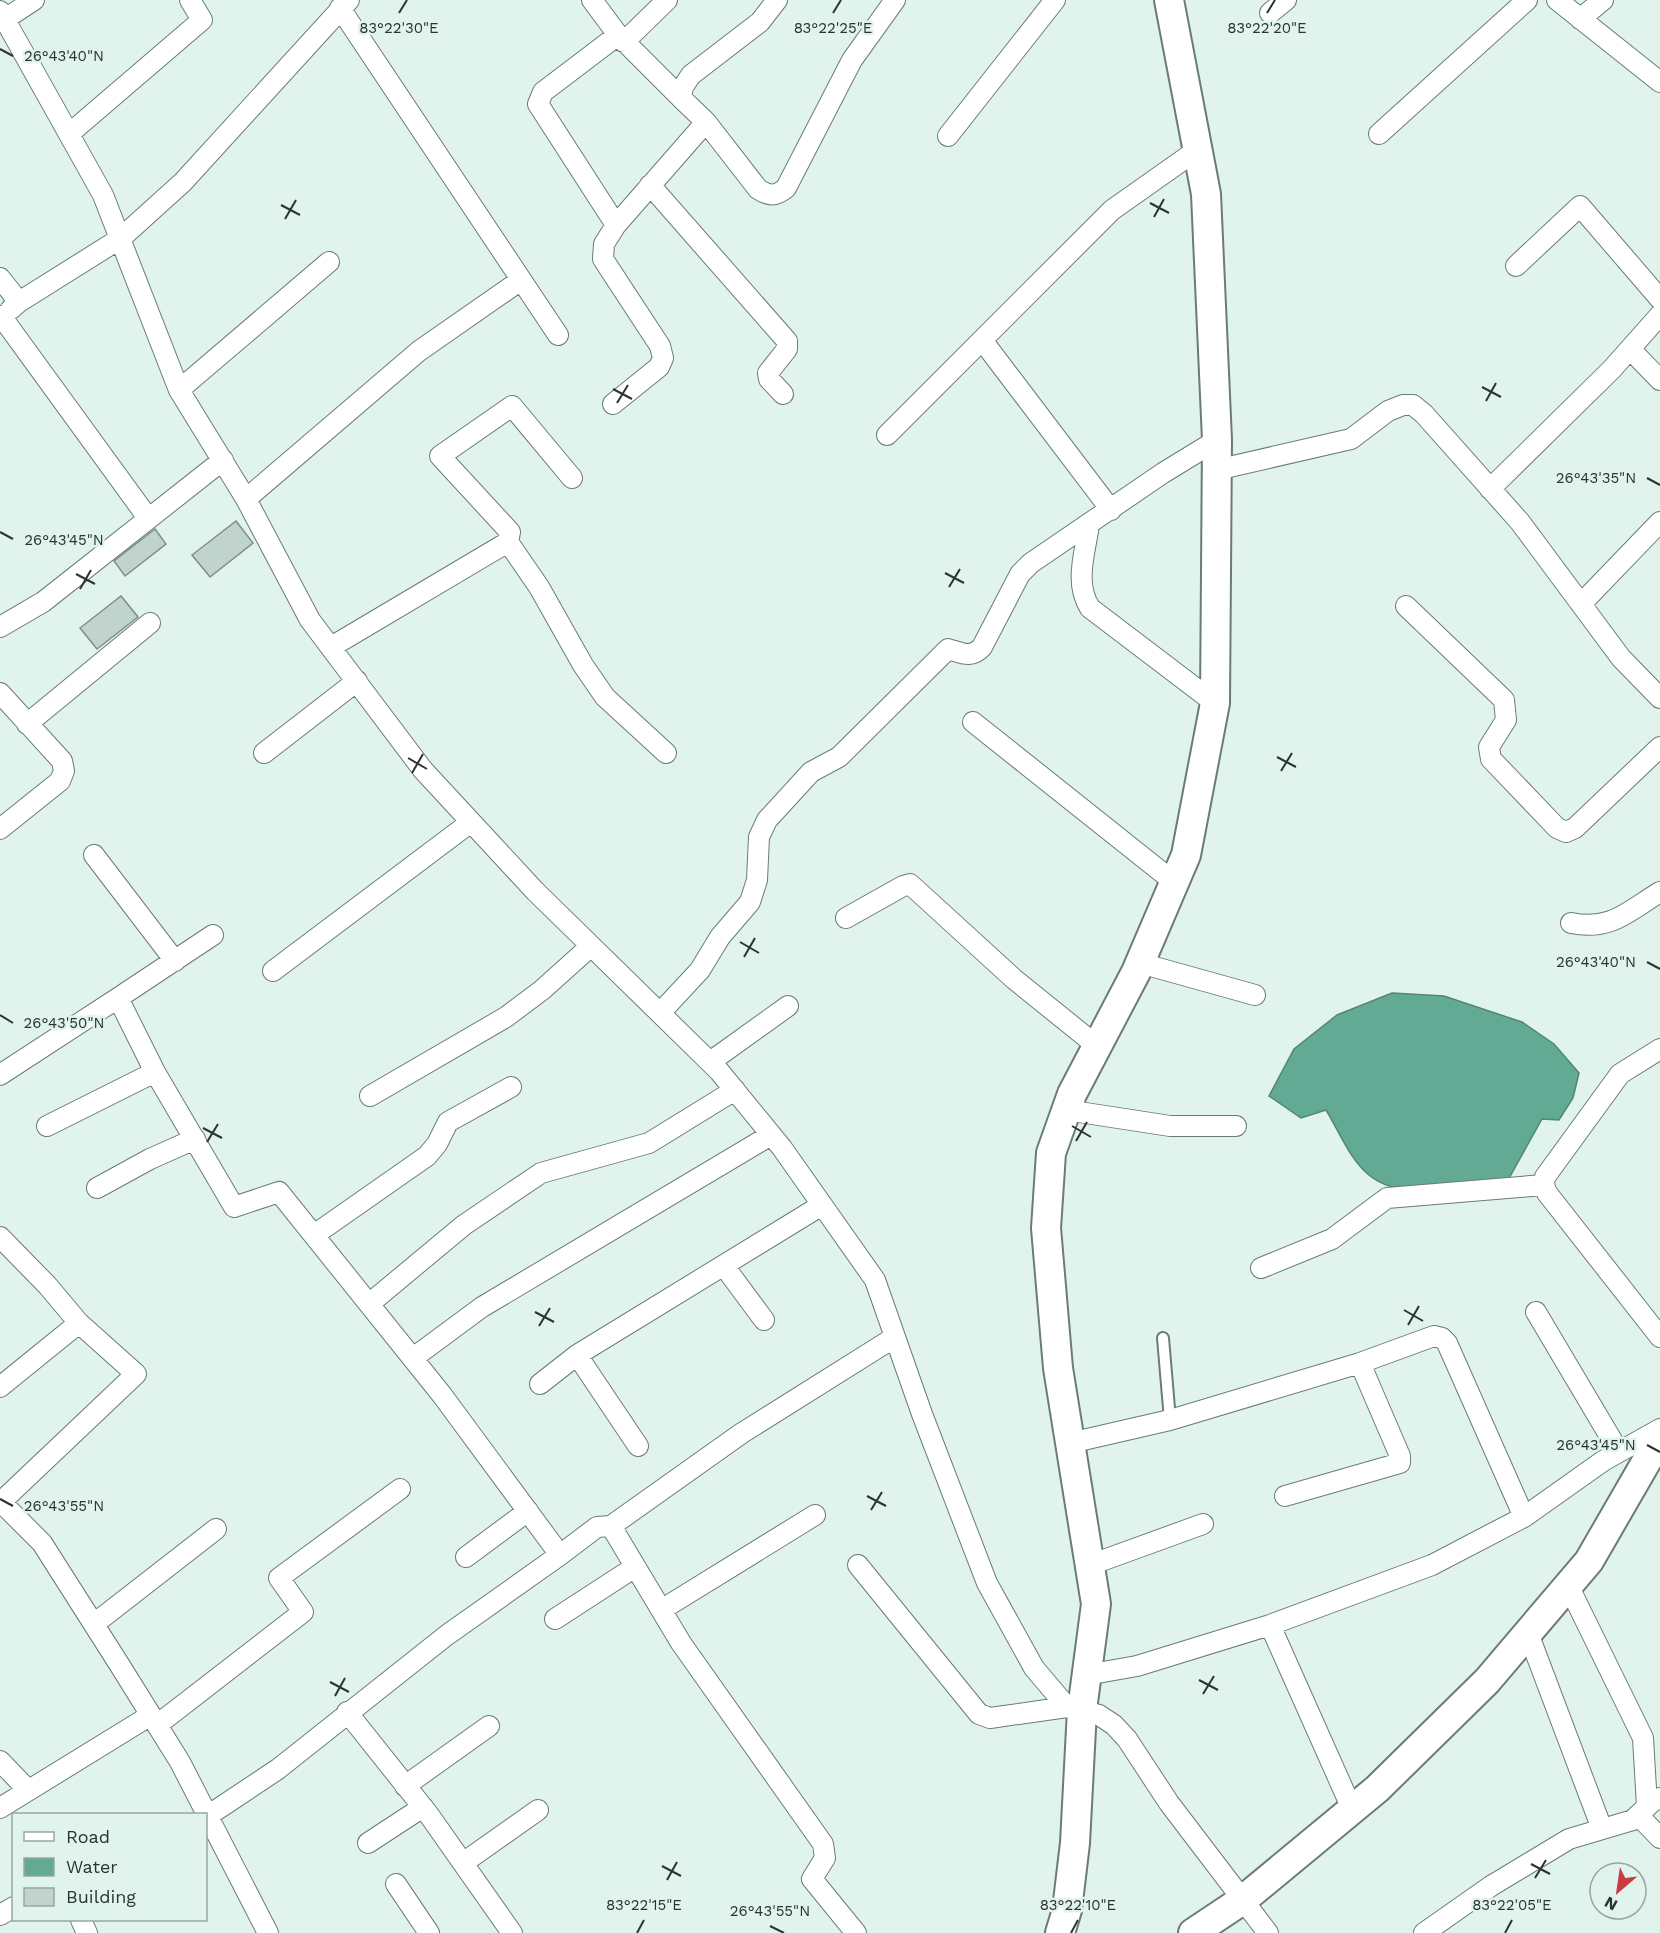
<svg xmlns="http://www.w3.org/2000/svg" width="1660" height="1933" viewBox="0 0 1660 1933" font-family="'Work Sans',sans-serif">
	<rect width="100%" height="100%" fill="#e1f3ed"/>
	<path fill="#63aa94" stroke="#528676" stroke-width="1.5" d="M1392,993L1444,996L1522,1022L1554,1044L1579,1073L1573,1098L1559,1120L1542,1119L1508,1180C1468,1185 1403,1204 1369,1175C1350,1160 1339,1131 1326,1110L1301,1118L1269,1096L1294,1049L1337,1015Z"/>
	<path fill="#c1d3cd" stroke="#7e8e88" stroke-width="1.5" d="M236,521L253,543L210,577L192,555Z
		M155,529L166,544L125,576L114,561Z
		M121,596L138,617L97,649L80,628Z"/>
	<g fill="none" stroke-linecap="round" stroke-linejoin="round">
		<defs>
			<path id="lane" d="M1163,1338L1170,1420"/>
			<path id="street" d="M592,0L618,35L681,98
				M1557,0L1660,82
				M340,8L558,335
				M0,11L103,195L179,390L246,499L310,620L423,770L535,891L719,1071L782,1148L875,1280L922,1414L987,1583L1034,1668L1067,1707L1099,1715L1114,1725L1127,1739L1169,1803L1268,1933
				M1270,13L1286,0
				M5,19L34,0
				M1580,19L1603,0
				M624,42L667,0
				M706,122L681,98L683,87L691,75L760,22L777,0
				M69,134L202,20L190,0
				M1379,134L1527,0
				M948,136L1055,0
				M650,185L787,341V349L768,373L769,379L783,394
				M616,225L538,104L543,92L618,35
				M1516,266L1580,206L1660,299
				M0,278L19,302L11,309
				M19,302L121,238L183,182L349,0
				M1,316L148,518
				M982,340L1111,510
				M1630,349L1660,380
				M179,390L329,262
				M613,404L659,367L663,358L660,346L603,259L604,244L616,225L706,122L758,189C769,196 775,197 786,188L852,60L895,0
				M887,435L1112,210L1197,150
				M1216,470L1351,439L1388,411L1403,405H1413L1424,414L1520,522L1621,658L1660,698
				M1490,489L1612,369L1660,315
				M246,499L419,351L521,280
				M1089,525C1085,553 1074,583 1090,608L1215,703
				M508,542L510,532L440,456L512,406L572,478
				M1581,604L1660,522
				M1406,606L1504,700L1506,720L1489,747L1491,759L1557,828L1566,832L1575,828L1660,747
				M0,627L43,602L223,460
				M331,647L508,542L539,587L583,665L605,697L666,753
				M0,693L62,761L64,771L60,781L0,829
				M973,722L1174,882
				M27,724L150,623
				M264,753L357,681
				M94,855L175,961
				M846,918L903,886L910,884L1014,979L1097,1046
				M1571,923C1611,931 1627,912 1660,892
				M1140,963L1255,995
				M273,971L471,822
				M118,998L213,935
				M660,1013L700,970L720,937L750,902L757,880L759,837L767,820L811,772L839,757L948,649C962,653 971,659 982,647L1020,574L1031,563L1163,473L1217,440
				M1660,1049L1620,1074L1545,1177L1544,1185L1547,1193L1660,1337
				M710,1062L788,1006
				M0,1075L118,998L155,1072L234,1207L279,1192L442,1395L560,1555L597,1527L611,1526L681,1643L823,1844L825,1858L812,1879L856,1933
				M370,1096L506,1017L542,990L591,946
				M1066,1110L1170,1126H1236
				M47,1126L155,1072
				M97,1188L150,1159L195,1139
				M314,1235L427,1156L437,1144L448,1122L511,1087
				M0,1237L47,1285L79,1323L0,1387
				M724,1266L764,1320
				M1261,1268L1332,1239L1387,1198L1544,1185
				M369,1304L464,1225L541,1173L649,1143L735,1090
				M1536,1312L1619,1452
				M577,1355L638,1446
				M413,1358L482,1307L771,1135
				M1360,1363L1434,1336L1442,1338L1447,1343L1524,1517
				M540,1384L577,1355L822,1205
				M1070,1443L1170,1420L1360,1363L1400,1456V1463L1285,1496
				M0,1501L42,1543L119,1664L180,1762L268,1933
				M1,1502L136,1374L79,1323
				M611,1526L742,1433L895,1337
				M466,1557L528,1511
				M858,1565L979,1714L990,1718L1067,1707
				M1090,1565L1203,1524
				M1568,1585L1643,1738L1647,1806
				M661,1610L815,1515
				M555,1619L635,1567
				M94,1624L216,1529
				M1270,1625L1352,1809
				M1528,1633L1602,1829
				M1086,1675L1137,1666L1270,1625L1432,1565L1524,1517L1603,1461L1660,1429
				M347,1712L429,1815L512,1933
				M157,1725L303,1612L279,1578L400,1489
				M0,1761L28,1790
				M405,1786L489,1726
				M0,1808L151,1715
				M1638,1815L1660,1838
				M206,1817L278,1769L447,1635L560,1555
				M368,1843L423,1807
				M463,1863L538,1810
				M396,1884L429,1933
				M0,1915L14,1907
				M81,1920L87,1933
				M1424,1933L1491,1886L1569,1839L1633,1820L1652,1802L1660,1798"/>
			<path id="secondary" d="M1060,1933L1067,1910L1075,1843L1082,1710L1096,1604L1058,1368L1046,1228L1051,1153L1072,1094L1136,972L1186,855L1215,703L1217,440L1206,194L1169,0
				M1193,1933L1244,1899L1377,1789L1487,1681L1589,1561L1660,1438"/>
		</defs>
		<use href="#lane" stroke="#6b7b76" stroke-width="14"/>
		<use href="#street" stroke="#6b7b76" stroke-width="22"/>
		<use href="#secondary" stroke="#6b7b76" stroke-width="32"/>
		<use href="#lane" stroke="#fff" stroke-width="10"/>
		<use href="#street" stroke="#fff" stroke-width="20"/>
		<use href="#secondary" stroke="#fff" stroke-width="28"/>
	</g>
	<path fill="none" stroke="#2c3330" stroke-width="2" d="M399,13L407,0M833,13L841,0M1267,13L1275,0M0,49L13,56M1150,203L1169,213M281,205L300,215M1154,217L1164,199M285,219L296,200M1482,387L1501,397M613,389L632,399M1486,401L1496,383M617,403L628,385M1647,478L1660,485M0,532L13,539M945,573L964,583M76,574L95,584M949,587L960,569M80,589L91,570M1277,757L1296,767M408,758L427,769M1281,771L1292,753M412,773L423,754M740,942L759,953M744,957L755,938M1647,962L1660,969M0,1015L13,1023M1072,1126L1091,1137M203,1128L222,1138M1076,1141L1087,1122M207,1142L218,1124M1404,1310L1423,1321M535,1312L554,1322M1408,1325L1419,1306M539,1326L550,1308M1647,1445L1660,1452M867,1496L886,1506M0,1499L13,1506M871,1510L882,1492M1199,1680L1218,1690M330,1682L349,1692M1203,1694L1214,1676M335,1696L345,1678M1531,1864L1550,1874M662,1866L681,1876M1535,1878L1546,1860M667,1880L677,1862M770,1926L784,1933M637,1933L644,1920M1071,1933L1078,1920M1505,1933L1512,1920"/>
	<g font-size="15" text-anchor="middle" fill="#2c3330" stroke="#e1f3ed" stroke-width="5" stroke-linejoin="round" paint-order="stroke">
		<text x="399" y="33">83°22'30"E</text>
		<text x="833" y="33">83°22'25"E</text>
		<text x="1267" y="33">83°22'20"E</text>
		<text x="64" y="61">26°43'40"N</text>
		<text x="1596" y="483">26°43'35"N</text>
		<text x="64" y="545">26°43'45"N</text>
		<text x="1596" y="967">26°43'40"N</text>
		<text x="64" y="1028">26°43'50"N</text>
		<text x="1596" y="1450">26°43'45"N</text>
		<text x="64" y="1511">26°43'55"N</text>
		<text x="644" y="1910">83°22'15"E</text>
		<text x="1078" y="1910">83°22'10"E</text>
		<text x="1512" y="1910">83°22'05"E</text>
		<text x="770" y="1916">26°43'55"N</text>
	</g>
	<rect x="12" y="1813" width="195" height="108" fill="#e1f3ed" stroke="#99a6a1" stroke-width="1.5"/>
	<rect x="24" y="1832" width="30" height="9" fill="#ffffff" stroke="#99a6a1" stroke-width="1.5"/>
	<text x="66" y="1843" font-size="18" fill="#2c3330">Road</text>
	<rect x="24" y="1858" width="30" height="18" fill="#63aa94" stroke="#99a6a1" stroke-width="1.5"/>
	<text x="66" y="1873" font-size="18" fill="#2c3330">Water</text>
	<rect x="24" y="1888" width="30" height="18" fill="#c1d3cd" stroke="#99a6a1" stroke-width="1.5"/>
	<text x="66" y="1903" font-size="18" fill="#2c3330">Building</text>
	<g transform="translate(1618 1891) rotate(209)"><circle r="28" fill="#e1f3ed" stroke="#99a6a1" stroke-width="1.5"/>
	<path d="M0-4.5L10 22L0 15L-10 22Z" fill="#ca3a41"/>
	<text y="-9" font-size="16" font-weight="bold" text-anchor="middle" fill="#2c3330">N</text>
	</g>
</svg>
